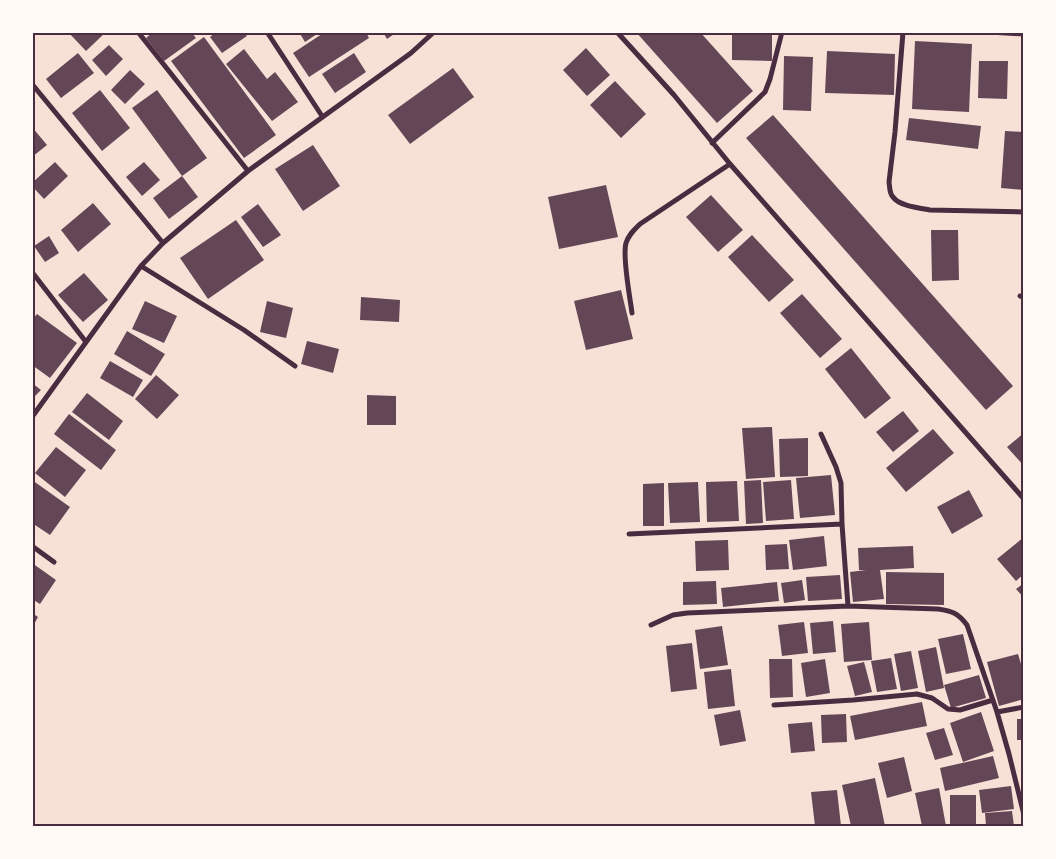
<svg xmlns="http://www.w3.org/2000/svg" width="1056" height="859" viewBox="0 0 1056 859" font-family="Helvetica,sans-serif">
	<rect width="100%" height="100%" fill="#f7e1d7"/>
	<path fill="#644757" d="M68,32H106L86,51Z
		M153,32H191L196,38L164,61L146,38Z
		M216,32H244L247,36L222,53L210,37Z
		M299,32H320L305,42Z
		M325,32H366L369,38L309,77L293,53Z
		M383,32H397L387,39Z
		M636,32H700L753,91L717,123Z
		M732,32L772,33V61L732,60Z
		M204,37L276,135L244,158L171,61Z
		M915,41L972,44L969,112L912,109Z
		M109,45L123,59L106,76L92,60Z
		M586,48L610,75L587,96L563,70Z
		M244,49L267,79L275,72L298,102L272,121L226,64Z
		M827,51L895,54L894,95L825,93Z
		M78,53L94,73L61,98L46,79Z
		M354,53L366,72L335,93L322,74Z
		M784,56L813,57L811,111L783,110Z
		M979,61H1008L1007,99L978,98Z
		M453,68L474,97L410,144L388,115Z
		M130,70L145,84L125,104L111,90Z
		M615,81L646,114L621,138L590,105Z
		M100,90L130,128L102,151L72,113Z
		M157,90L207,158L182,176L132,108Z
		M773,115L1013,386L986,410L746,138Z
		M909,118L981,126L978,149L906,140Z
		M32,127L47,145L32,157Z
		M1005,131L1024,132V190L1001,188Z
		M313,145L340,186L303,211L275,169Z
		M55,162L68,176L44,199L32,186V183Z
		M144,162L160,180L142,196L126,177Z
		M182,176L198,197L169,219L153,198Z
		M606,185L618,237L559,249L548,197Z
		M711,195L743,230L718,252L686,217Z
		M93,203L111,224L78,252L61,230Z
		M258,204L281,235L263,247L241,217Z
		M236,220L264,260L208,299L180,258Z
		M931,230H958L959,280L932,281Z
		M752,235L794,280L769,302L728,257Z
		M49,236L59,253L45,262L34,246Z
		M84,273L108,300L83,322L58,295Z
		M621,290L633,339L586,350L574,301Z
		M802,294L842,339L820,358L780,313Z
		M361,297L400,300L399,322L360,320Z
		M145,301L177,316L164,343L132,329Z
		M267,301L293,308L286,338L260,332Z
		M37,314L77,343L50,378L32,365V320Z
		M127,331L165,354L151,376L114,354Z
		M307,341L339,349L333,373L301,364Z
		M851,348L891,398L865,419L825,369Z
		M110,361L143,380L133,397L100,378Z
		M156,375L179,395L157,419L135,399Z
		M32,383L41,390L32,399Z
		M87,393L123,421L109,440L72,412Z
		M367,395L396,396V425H367Z
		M903,411L919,431L893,452L876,432Z
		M69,414L116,450L101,470L54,434Z
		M772,427L775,477L746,479L742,428Z
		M933,429L954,453L906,492L886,468Z
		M1024,433V466L1007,447Z
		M808,438V476L780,477L779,439Z
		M56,447L86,470L65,497L35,473Z
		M831,475L835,515L800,518L796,478Z
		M32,480L70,507L50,535L32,523Z
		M761,480L763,523L746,524L744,481Z
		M791,480L794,519L766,521L763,482Z
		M737,481L739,521L707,522L706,482Z
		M698,482L700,522L670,523L668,483Z
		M664,483V526H643V484Z
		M969,490L983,516L952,534L937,507Z
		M824,536L827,566L793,570L789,540Z
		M1024,537V574L1016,581L997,559Z
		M728,540L729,570L696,571L695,541Z
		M787,544L789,569L766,570L765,545Z
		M913,546L914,568L880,570L884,599L853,602L850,572L866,570H859L858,548Z
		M32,563L56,580L40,604L32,599Z
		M886,572L944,573V605L886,604Z
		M840,575L842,599L808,601L806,577Z
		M802,580L805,600L784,603L781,583Z
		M716,581L717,604L683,605V582Z
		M777,582L779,601L723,607L721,588Z
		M1024,583V598L1016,589Z
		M32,613L38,617L32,628Z
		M833,621L836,652L813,654L810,623Z
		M804,622L808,653L782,656L778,625Z
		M869,622L872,660L844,662L841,624Z
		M722,626L728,665L700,669L695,630Z
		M963,634L971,669L946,674L938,639Z
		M692,643L697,689L671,692L666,646Z
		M936,647L944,688L926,692L918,651Z
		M911,651L918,688L901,691L894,654Z
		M1018,654L1024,674V699L999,706L987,662Z
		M891,658L897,689L877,692L871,661Z
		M769,659H792L793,697L770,698Z
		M825,659L830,693L806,697L801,663Z
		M864,662L872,692L855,696L847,666Z
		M731,669L735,706L708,709L704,672Z
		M979,675L986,698L951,708L944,685Z
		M922,702L927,726L855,740L850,716Z
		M740,710L746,741L720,746L714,715Z
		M981,712L994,751L963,762L950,723Z
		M846,714L847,742L822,743L821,715Z
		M1017,719H1024V740H1017Z
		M812,722L815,751L791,753L788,724Z
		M944,728L953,755L935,760L926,733Z
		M993,756L999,778L945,791L940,768Z
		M904,757L912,791L887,798L878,763Z
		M875,778L885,826H851L842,785Z
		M1011,786L1014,809L982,813L979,790Z
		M939,788L946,826H922L915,793Z
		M837,790L841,826H815L811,792Z
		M950,795H976V826H950Z
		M1012,811L1014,826H986L985,813Z"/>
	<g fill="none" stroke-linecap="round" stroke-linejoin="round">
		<path stroke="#4a2c40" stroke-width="5" d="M138,32L248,171
			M267,32L322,116
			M617,32L674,95L730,164L1024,499
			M903,32L895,132L889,182C890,187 889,193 893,197C899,206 920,208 930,210L1024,212
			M989,32L1024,34
			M32,84L163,243
			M712,143L765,92L770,79L782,32
			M141,266L244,330L295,366
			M32,272L86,342
			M1020,296L1024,297
			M632,313C630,297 622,256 626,243C629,234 634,230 640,224L730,164
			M32,417L141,266L163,243L248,171L411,53L434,32
			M821,434L836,467L841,483L842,524L848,606
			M629,534L842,524
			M32,546L54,562
			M651,625L673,615L687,613L848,606L938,609C952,611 958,613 967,625L997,712L1009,754L1024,815
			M774,705L853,700L917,694L932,698L948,709L960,710L993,700
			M997,712L1024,707"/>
	</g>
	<rect width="1056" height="859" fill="none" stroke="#fffaf5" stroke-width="68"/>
	<rect x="34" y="34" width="988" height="791" fill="none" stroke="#4a2c40" stroke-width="2"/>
</svg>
